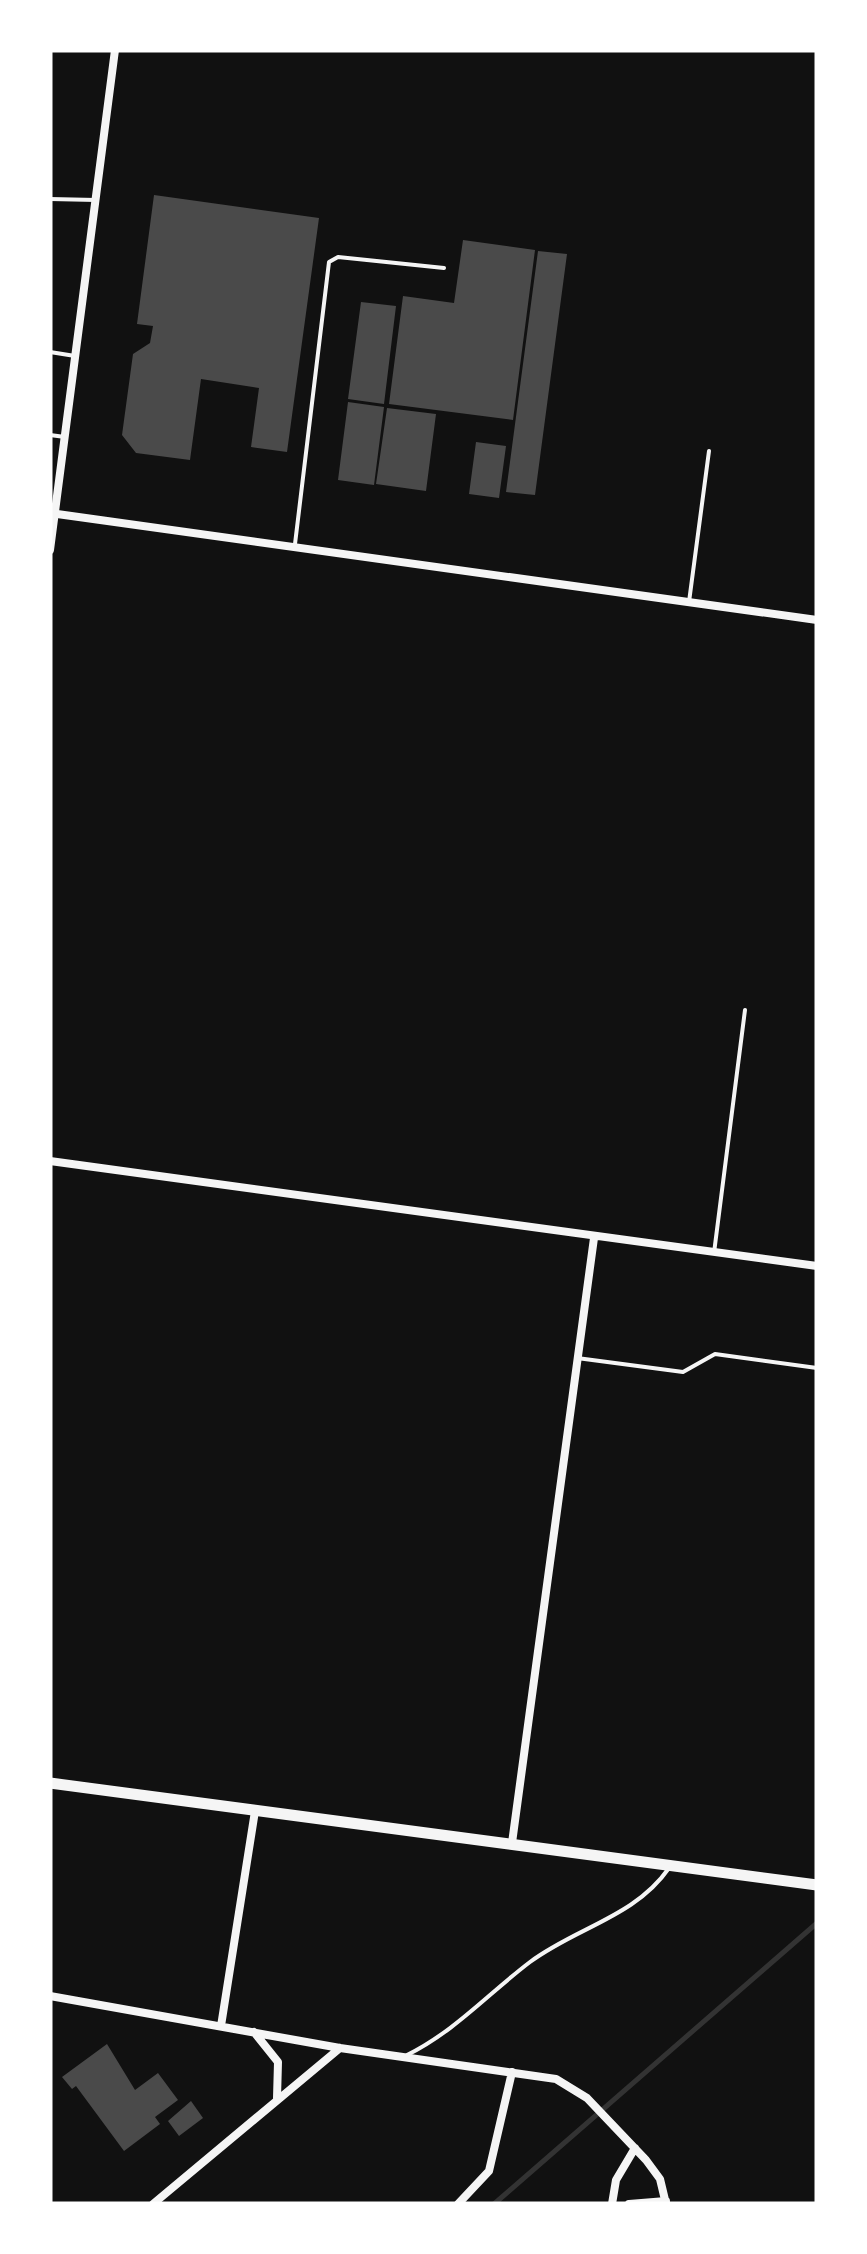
<svg xmlns="http://www.w3.org/2000/svg" width="867" height="2254" viewBox="0 0 867 2254" font-family="Jost,sans-serif">
	<rect width="100%" height="100%" fill="#111"/>
	<g fill="none" stroke-linecap="round" stroke-linejoin="round">
		<path stroke="#333" stroke-width="5" d="M494,2204L817,1923"/>
	</g>
	<path fill="#4a4a4a" d="M154,195L319,218L287,452L251,447L259,388L201,379L190,460L136,453L122,435L133,354L150,343L153,326L137,324Z
		M463,240L535,250L513,420L389,404L403,296L454,303Z
		M538,251L567,254L535,495L506,492Z
		M361,302L396,306L384,404L348,399Z
		M348,402L384,407L374,485L338,480Z
		M387,408L436,414L426,491L376,484Z
		M476,442L506,446L499,498L469,494Z
		M107,2044L135,2090L158,2073L178,2100L155,2117L160,2124L124,2151L76,2086L72,2089L62,2077Z
		M191,2101L203,2118L179,2136L168,2121Z"/>
	<g fill="none" stroke-linecap="round" stroke-linejoin="round">
		<path stroke="#f5f5f5" stroke-width="4" d="M50,199L96,200
			M50,352L75,356
			M50,435L65,437
			M295,544L329,262L338,257L444,268
			M689,602L709,451
			M714,1253L745,1010
			M577,1358L683,1372L715,1354L817,1368
			M407,2055C454,2032 489,1993 530,1962C577,1927 635,1917 669,1868"/>
		<path stroke="#f5f5f5" stroke-width="8" d="M50,513L817,620
			M50,550L115,50
			M50,1161L817,1266
			M512,1843L594,1238
			M50,1996L340,2048L556,2079L587,2098L646,2160L660,2179L666,2204
			M221,2026L255,1811
			M254,2032L278,2062L277,2098
			M153,2204L340,2048
			M458,2204L489,2171L512,2072
			M612,2204L616,2180L635,2148
			M629,2204L666,2201"/>
		<path stroke="#f5f5f5" stroke-width="11" d="M50,1783L817,1885"/>
	</g>
	<rect width="867" height="2254" fill="none" stroke="#ffffff" stroke-width="105"/>
</svg>
